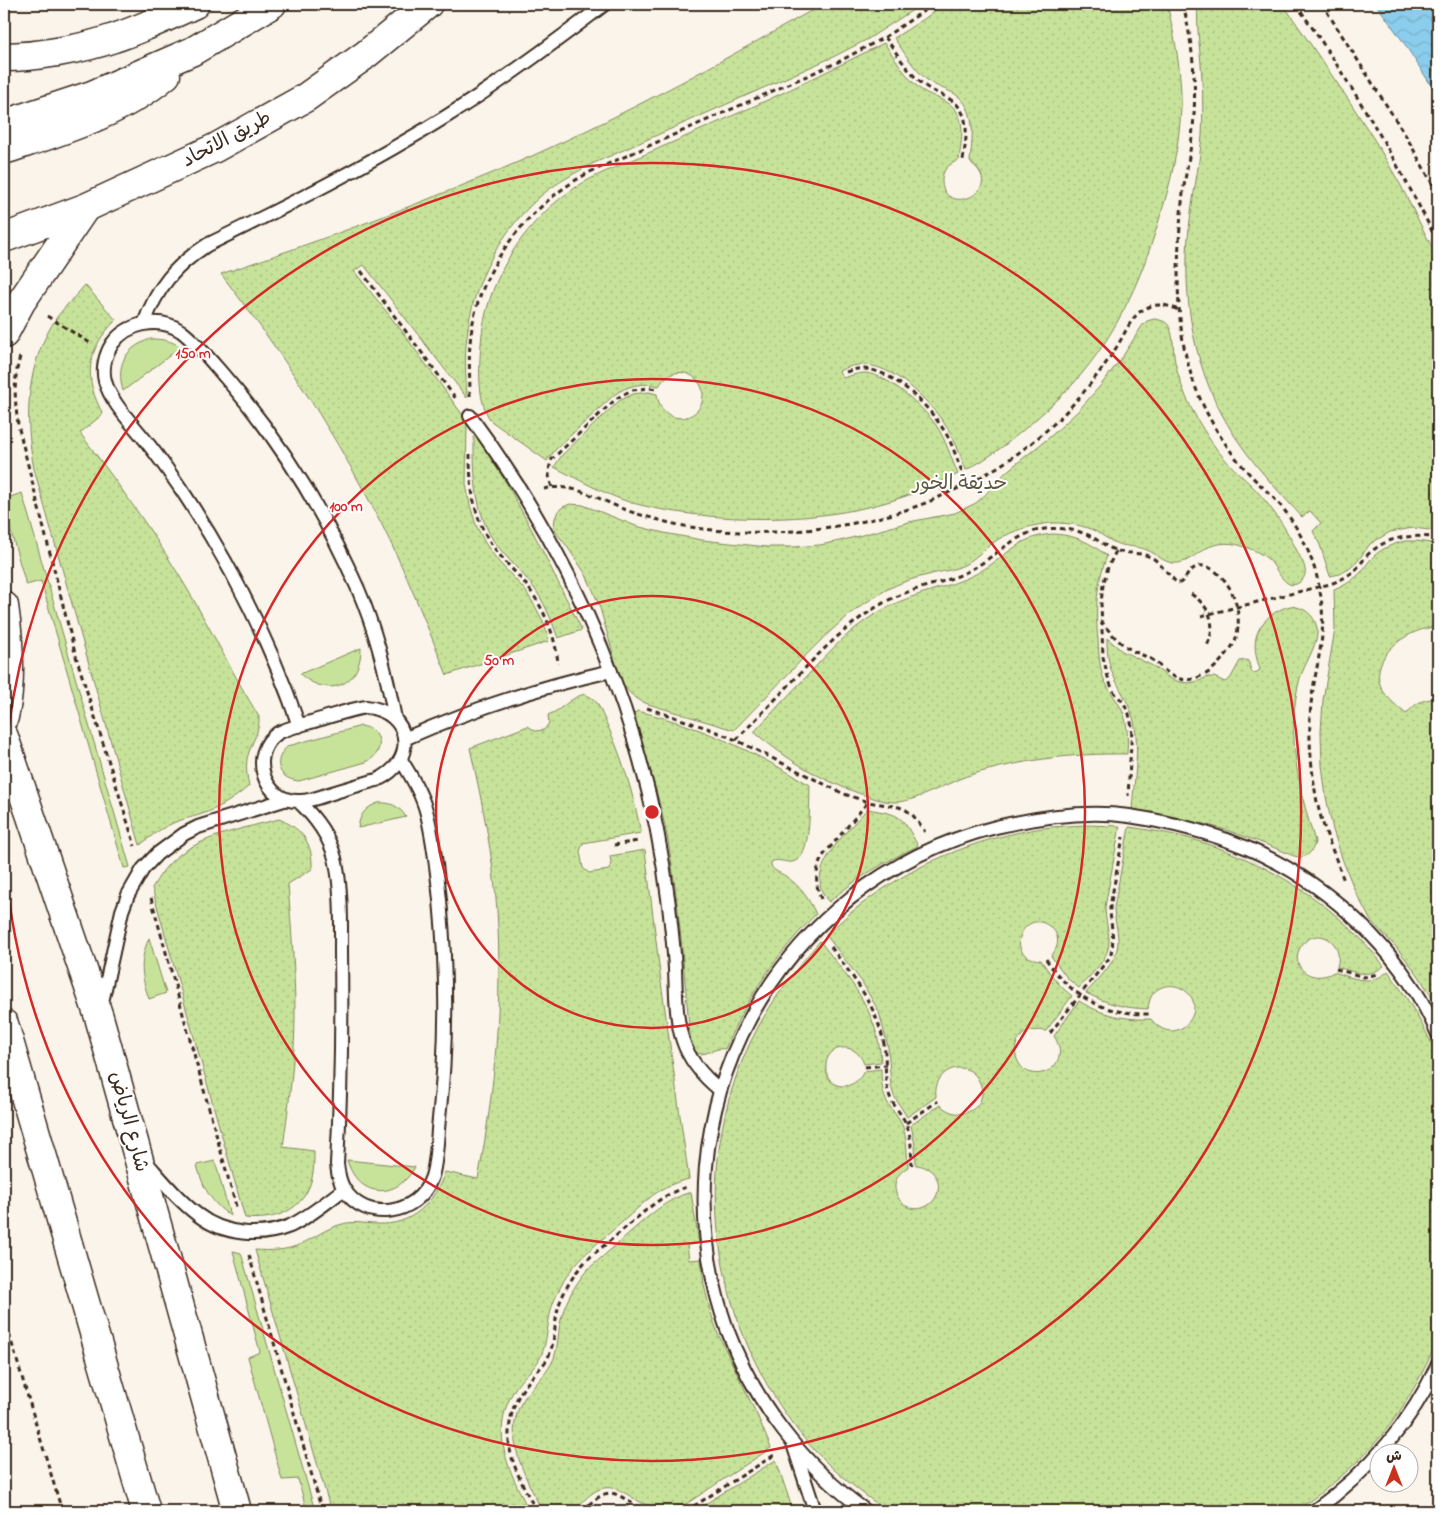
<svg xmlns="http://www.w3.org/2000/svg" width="1442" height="1515" viewBox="0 0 1442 1515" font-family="'Indie Flower','Playpen Sans Arabic',sans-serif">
	<defs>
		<pattern id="garden-dots" width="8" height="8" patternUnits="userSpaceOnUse" patternTransform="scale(1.25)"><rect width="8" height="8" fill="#c7e39a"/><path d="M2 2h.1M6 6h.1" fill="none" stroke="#acc384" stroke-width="1.8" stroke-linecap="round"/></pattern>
		<pattern id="water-waves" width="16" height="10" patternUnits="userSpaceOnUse" patternTransform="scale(1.25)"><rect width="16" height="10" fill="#8bcdec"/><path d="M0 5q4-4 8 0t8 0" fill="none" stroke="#79b0ca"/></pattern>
	</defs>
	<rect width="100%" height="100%" fill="#faf4ea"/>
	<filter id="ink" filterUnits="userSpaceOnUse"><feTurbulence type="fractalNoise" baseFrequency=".02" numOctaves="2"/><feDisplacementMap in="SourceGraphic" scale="10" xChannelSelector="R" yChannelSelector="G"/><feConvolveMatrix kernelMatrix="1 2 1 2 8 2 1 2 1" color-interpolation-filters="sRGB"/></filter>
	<g filter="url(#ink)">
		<path fill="#c7e39a" stroke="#81865c" d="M150,339C162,339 170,340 181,347L123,391C116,365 124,349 150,339Z
			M22,493L130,867L124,868L41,581L26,585L4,507V499Z
			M361,648C361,686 328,699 300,674Z
			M361,726C383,729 386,753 366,762L299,781C277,779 272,760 288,746Z
			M378,803C391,802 399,806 406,817L358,828C360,814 365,808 378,803Z
			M149,938L166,993L149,999C141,976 139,961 149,938Z
			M347,1160L415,1167C396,1201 358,1198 347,1160Z
			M215,1161L230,1216C210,1201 203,1188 197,1165Z
			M233,1251L241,1253L315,1511H307L298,1479L282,1480L248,1357L260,1352Z"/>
		<path fill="url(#garden-dots)" stroke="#81865c" d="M823,4H922L868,39L833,57L592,164C575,173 558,182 543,194C501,230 473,281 467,336C464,356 466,377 467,398L364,265L354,271L401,330L467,421L466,484L470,505L476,525L485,543L498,561L525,590L535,606L544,623L549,641L447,675C423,616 400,557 370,502C327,421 277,346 221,274C327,238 430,201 532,156C632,111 728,58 823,4Z
			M944,4H1167C1175,38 1182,73 1181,108C1179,147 1171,183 1159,220C1143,274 1120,327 1084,371C1070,389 1053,404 1036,419C1015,438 991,457 966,470C962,460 958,448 953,438C939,410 898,366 865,365C856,364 847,367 839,371L843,378C850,376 857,373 865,373C889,375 922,406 936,425C946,440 951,458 958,474C941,482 924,490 906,496C843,518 774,522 708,516C680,513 652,509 626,501C600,492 578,479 554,467L562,455L619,401L633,394L649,392L657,394C661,428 703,423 703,395C703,379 685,367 670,375C665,377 662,381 659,386C642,382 628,385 614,395L556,449L547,461L491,421C477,401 479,368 481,344C485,284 521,226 569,192C588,178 609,170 630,161C664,146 699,131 734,115C785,93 834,68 884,43C895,58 906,77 920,89C929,95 939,98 948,103C968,115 961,141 959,160C950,164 943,168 942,179C941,220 1010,191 970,162C972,139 978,109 955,94C946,89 936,87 927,80C914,69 904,52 894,38L924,19Z
			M1198,4H1283L1348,99L1375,141L1400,184L1438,259V531L1413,528L1390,532L1370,544L1357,562L1349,569L1340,574L1330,576L1320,545L1313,531L1321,523L1310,511L1302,517C1282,495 1261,473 1243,448C1198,386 1182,313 1188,237C1191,203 1199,170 1202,136C1203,117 1203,98 1202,79C1201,54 1196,29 1198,4Z
			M85,285L116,320C86,350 83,378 103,414L80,433C120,486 159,540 192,597C215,637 235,678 259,717C260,732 252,741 248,755C245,765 247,776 249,786C235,798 220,808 202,814C191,818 180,819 169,825C158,830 149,838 140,845L34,469C24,416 26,363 57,317C65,306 76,296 85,285Z
			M1154,319C1161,320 1167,321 1170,328C1174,339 1173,351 1175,362C1182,395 1198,424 1218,451C1229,465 1243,477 1256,490C1272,508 1287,529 1297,551C1302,561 1311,573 1300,582C1285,593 1277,567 1268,559C1261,553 1252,549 1242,546C1228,541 1212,543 1200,552C1191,558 1184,564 1173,563C1163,562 1157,554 1147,550C1138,546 1128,547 1118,544C1110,541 1104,536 1097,532C1083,525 1069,523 1054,523C1034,524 1014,530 997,540C986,547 977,557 966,564C953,571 941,571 928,575C914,578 899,583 886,590C850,610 820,640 792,670C773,690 753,710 734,730L648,704C634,699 626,691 620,678L600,608L593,590L585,573L566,545L557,534L554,527L555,518L558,511L563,507L570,504L583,505L636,526L664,533L702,540L767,547H794L820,545L844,540L909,522L955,513L976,503L984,496L1006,472L1051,436L1078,411L1101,385L1123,356L1142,326L1147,321Z
			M474,432L507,484L533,532L582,630L558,638C551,619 544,600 531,584C519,569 504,556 493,540C473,507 474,469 474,432Z
			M1053,534C1075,535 1090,542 1107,556C1096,584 1095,610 1098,640C1099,654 1099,668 1105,682C1110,692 1118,701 1123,712C1128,725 1128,740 1127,754C1073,753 1021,760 970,775C948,782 917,802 895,802C883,802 870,797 858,793C819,779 786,759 754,732C772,713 790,693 809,674C833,647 857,622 890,606C918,592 948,588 976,574C993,565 1007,551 1023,542C1033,537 1042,535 1053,534Z
			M1405,541H1417L1438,544V627C1412,627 1374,651 1379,681C1382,695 1396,705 1406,714C1417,702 1421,700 1438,698V1008L1419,976L1396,947L1371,921L1355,891L1343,861L1333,830L1326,797L1322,765L1321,732L1323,700L1335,629L1334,590C1346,585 1355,579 1363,570C1366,565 1369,561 1373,557C1382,548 1393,544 1405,541Z
			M1290,606C1304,607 1314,614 1317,628C1319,645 1303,665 1299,682C1286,733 1299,792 1315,841C1314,850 1308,858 1298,857C1292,856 1285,852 1280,850C1263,843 1246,837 1229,831C1198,821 1164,816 1132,809C1134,781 1140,749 1134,721C1130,705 1122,693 1115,679C1108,666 1107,652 1107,638L1122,651L1153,666L1171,679L1180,682L1189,683L1199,681L1207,677H1214L1225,682L1230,679L1240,661L1247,660L1249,663L1251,671L1254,673L1257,672L1260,670C1259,664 1256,659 1256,654C1251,630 1268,612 1290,606Z
			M585,694C586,695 591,697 592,698C598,702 601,711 604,718C622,755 633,793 641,833L583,843L580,851L583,868L589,873L609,870L611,863L610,856L645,850L661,982L689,1179C680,1181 672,1184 664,1188C648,1197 634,1212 620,1224C602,1240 581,1255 568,1274C562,1283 558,1292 554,1301C546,1320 549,1342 539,1360C535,1367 529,1372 524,1377C513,1389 505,1405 503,1421C498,1453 516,1483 529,1511H331L255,1250C270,1251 286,1251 301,1244C314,1238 325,1229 339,1225C354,1220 362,1224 377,1224C412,1226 434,1203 445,1172L478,1179C495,1090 503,1000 497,910C493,855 482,801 470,748L528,726L535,731L544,730L549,723L548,715C564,709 570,697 585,694Z
			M637,711C647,713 657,716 667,719C718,734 764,758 810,785C809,801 812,850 797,860C789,866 780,857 771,862C770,871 780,872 787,877C800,886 809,899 816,914C777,954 747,997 725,1049C712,1046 699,1064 691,1045C684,977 680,908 668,841C660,799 647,758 632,717L633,715Z
			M867,809C903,815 901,815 918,846C886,861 856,878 829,902C800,873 849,830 867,809Z
			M279,819C303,829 313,844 312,869L288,884C291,927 295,970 295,1014C295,1058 289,1103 283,1147L314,1151C314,1160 314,1169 312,1178C304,1211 275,1221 245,1218L152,888C158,878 164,868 173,860C199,836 246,828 279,819Z
			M1085,825L1120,826L1105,907C1105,918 1108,928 1109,938C1111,958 1091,974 1079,988L1068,979L1051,956C1056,950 1060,943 1056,934C1055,931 1052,928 1049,926C1024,907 1001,958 1041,960C1050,974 1059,986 1072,996L1046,1031C1002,1023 1010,1080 1042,1073C1049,1071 1054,1068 1057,1062C1062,1053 1059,1044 1054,1036L1079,1001C1102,1015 1125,1020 1151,1019C1177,1053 1214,1005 1181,988C1175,985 1168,985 1162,987C1152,991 1149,999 1148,1009C1124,1008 1108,1004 1086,993C1099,978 1119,961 1118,939C1118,929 1114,919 1114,908L1129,827C1156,831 1182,835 1207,844C1275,866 1341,909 1384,966C1368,979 1355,972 1337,967C1345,941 1317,925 1302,945C1287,964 1310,986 1334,972C1353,978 1372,987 1388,971C1408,998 1424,1026 1438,1057V1340C1427,1364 1415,1388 1400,1411C1373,1451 1335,1485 1295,1511H887C853,1487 820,1461 795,1427C712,1317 690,1167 751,1041C769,1004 793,972 820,941C850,981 878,1009 881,1062L864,1064C856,1039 824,1045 826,1068C827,1091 855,1092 864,1071L881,1069C881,1079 882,1091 886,1100C891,1110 899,1117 903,1127C907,1140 907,1154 908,1167C878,1184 906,1222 930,1204C934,1201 937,1196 938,1191C941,1176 929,1166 916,1165L915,1145L911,1125L940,1105C961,1125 990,1106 980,1083C969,1056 932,1068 936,1097L907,1117L894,1096L891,1086L888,1047L879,1012L862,982L826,935C837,925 847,915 858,907C912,865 975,838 1043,828C1057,826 1071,826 1085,825Z
			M691,1192L699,1243L687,1245L689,1260L701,1259L704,1285L710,1310L718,1334L758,1417L771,1448L686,1504C672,1509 657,1510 644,1504C627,1496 613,1480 594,1492C586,1497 580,1505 574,1511H542C526,1477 499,1434 525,1397C535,1384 548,1373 554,1358C558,1347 558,1335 560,1324C564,1303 574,1286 587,1270C601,1258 615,1246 629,1233C648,1217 666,1199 691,1192Z
			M776,1460L793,1511H694Z"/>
		<path fill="url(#water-waves)" stroke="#6b8c9a" d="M1376,4H1438V96L1402,40Z"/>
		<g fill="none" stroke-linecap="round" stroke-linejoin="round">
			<defs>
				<path id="lane" d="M144,324C157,287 175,266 207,245C289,205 370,164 447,116C502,82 554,43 605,4
					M470,416C577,560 647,726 669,905C671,926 674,947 675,969C677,1022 675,1054 720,1090
					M366,707C411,711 419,761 377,780C361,784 345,789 329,794C320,797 310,801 300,801C263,803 248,753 278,733C288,728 300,725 311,722C329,717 347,710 366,707Z
					M299,726C271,643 231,565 183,492C172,476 161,460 149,445C135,426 111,404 105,381C102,369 105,355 112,344C127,323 159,316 181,331C196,342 212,362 225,377C280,440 324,512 358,589C376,631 387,675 395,719
					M404,739C472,709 539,687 611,671
					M298,801C315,817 329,835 335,858C342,888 341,923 341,953C342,1024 341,1094 337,1164C338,1173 339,1181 344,1189C365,1224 418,1215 431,1179C437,1165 437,1135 439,1119C447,1047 447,972 440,900C437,871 434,842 427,814C422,794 412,777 401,760
					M101,1007L122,911L128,895L143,869L157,854L184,834L198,827L287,799
					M147,1163C163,1181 179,1201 198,1215C224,1235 260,1238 290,1226C309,1217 327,1202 344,1189
					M794,1447L815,1511
					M866,1511C803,1466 754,1402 727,1329C651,1114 775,882 996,827C1038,817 1087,810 1129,816C1169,822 1208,832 1245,847C1328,882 1402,951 1438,1034
					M1314,1511C1367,1473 1411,1423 1438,1364"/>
				<path id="secondary" d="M4,57C36,57 83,49 114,38C142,29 168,16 195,4
					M4,124L92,95L193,51L272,4
					M4,150C60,131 120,114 166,75
					M4,238L85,208L215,148L305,98L364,56L428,4
					M4,334L21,302L85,208
					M4,606C9,640 12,683 4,717
					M4,737L99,1017L237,1511
					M4,1024L146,1511"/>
			</defs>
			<use href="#lane" stroke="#3b2a1e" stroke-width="16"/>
			<use href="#secondary" stroke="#3b2a1e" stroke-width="31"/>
			<path stroke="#3b2a1e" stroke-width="3" stroke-dasharray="5 4" stroke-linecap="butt" d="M1183,4C1193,45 1197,86 1193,128C1191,150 1186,171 1183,193C1178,239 1175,295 1183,341C1191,389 1213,432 1245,469C1256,482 1270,493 1281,506C1295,523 1307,545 1314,567C1321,588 1324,613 1322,636C1319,663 1311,690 1310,718C1309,746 1312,774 1317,802C1323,829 1335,855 1344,881
				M1296,4C1349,80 1397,160 1438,243
				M1322,4L1406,136L1438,194
				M885,37C897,53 908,73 924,85C932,92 942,94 951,100C972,113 966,140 963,160
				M361,271L457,400
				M47,316L90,343
				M20,357C13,380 15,402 18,425L75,653L135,846
				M846,372C852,370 858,368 865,369C897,371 937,414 950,441C956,455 961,470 967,484
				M470,396C470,375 468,355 471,335C478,275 516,223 564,188C572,182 581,177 590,172L838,62L885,37L934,4
				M470,454C470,485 473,516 490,542C501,559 515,571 527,586C544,608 556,637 558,664
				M552,487C548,477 548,469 552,459L617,398L632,390L649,388L658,389
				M544,489C574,482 599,500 626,510C639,515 653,518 666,522C749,543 873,531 950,492C959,488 969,484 977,479C1022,455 1064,419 1094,379C1102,369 1109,359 1116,348C1124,336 1129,320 1141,311C1154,302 1167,304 1180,311
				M1116,551L1108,567L1103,585L1101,603L1103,657L1109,681L1114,692L1123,702L1129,714L1132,727L1128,796
				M1191,594C1212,608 1217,626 1206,648
				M1201,616L1330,584C1341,580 1351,575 1359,566C1363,561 1366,555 1372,551C1393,534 1413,536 1438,537
				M647,708L707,728L736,740L844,794L868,802L899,807L906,810L912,814L925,832
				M736,740C754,721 773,702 791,683C819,653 848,623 885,602C912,587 943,585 970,570C996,557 1014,533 1045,529C1063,527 1082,530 1097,540C1103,543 1108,548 1115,550C1128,555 1142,551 1154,559C1160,563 1175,582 1177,583C1186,586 1189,558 1210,568C1234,581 1244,616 1235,641C1231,650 1224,657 1218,664C1213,669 1208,674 1201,676C1195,679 1188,681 1181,679C1170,677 1163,668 1154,661C1148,657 1142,655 1135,652C1121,645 1111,634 1102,622
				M614,845L638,841
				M151,898L237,1210
				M821,899C815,884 815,872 822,857L868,802
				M831,947C854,979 876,1004 884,1044C887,1062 883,1080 890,1097C894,1107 902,1114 906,1124C912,1137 911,1151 912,1165
				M1046,959C1071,997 1103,1014 1149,1014
				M1336,969L1364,977L1378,974
				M1050,1033L1110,957C1116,939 1110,925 1110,907L1123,837
				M865,1067L886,1065
				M906,1123L938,1101
				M249,1255L322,1511
				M4,1317L62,1511
				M536,1511C525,1488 507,1460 509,1433C510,1413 516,1396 529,1381C534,1374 541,1368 546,1361C557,1343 553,1321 560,1302C566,1287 575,1272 586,1261C596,1251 608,1243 618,1234C639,1217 660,1194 687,1187
				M582,1511C615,1479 614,1497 647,1511
				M686,1511L776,1454"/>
			<use href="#lane" stroke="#fff" stroke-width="12"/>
			<use href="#secondary" stroke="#fff" stroke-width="28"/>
		</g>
	</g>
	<g fill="none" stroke="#d62828" stroke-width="2.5">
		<circle cx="652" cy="812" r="216"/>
		<circle cx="652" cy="812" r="433"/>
		<path d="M4 778A649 649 0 1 1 4 846"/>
	</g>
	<g text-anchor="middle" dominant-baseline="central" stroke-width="4" stroke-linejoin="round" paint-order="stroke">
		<g font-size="20" fill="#3b2a1e" stroke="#fff">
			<text transform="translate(227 140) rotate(-28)">طريق الاتحاد</text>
			<text transform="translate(128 1122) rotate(75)">شارع الرياض</text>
		</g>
		<g font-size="20" fill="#5e583d" stroke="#fff">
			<text x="960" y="484">حديقة الخور</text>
		</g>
	</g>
	<circle cx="652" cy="812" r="8" fill="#d62828" stroke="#fff" stroke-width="2.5"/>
	<g font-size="15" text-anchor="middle" font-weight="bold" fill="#d62828" stroke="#fff" stroke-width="4" stroke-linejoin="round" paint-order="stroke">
		<text x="193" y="358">150 m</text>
		<text x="346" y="511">100 m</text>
		<text x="499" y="665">50 m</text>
	</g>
	<rect width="1442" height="1515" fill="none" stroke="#fff" stroke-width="20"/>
	<rect x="10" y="10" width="1422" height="1495" fill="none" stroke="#3b2a1e" stroke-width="2" filter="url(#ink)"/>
	<g transform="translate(1394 1468)"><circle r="24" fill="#ffffff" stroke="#b1aaa5"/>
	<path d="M0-4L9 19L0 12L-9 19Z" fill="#c8321e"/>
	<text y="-8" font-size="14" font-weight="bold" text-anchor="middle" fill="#3b2a1e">ش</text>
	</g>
</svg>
